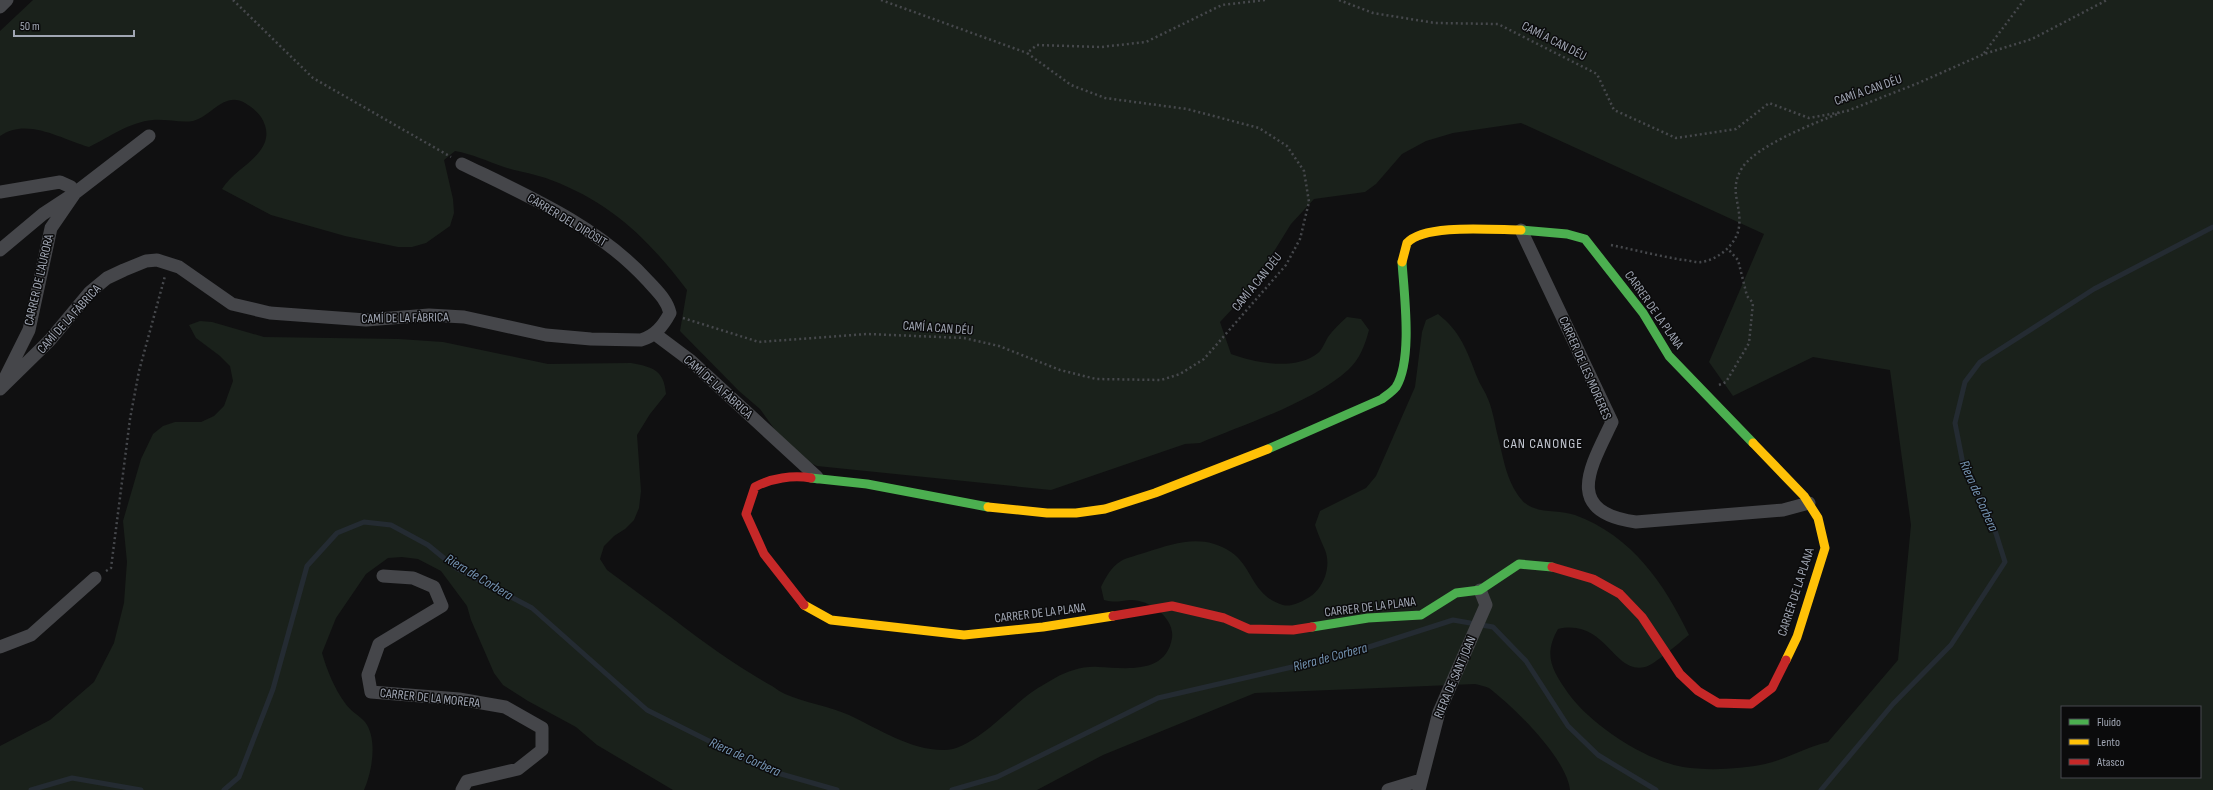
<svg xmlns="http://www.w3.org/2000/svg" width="2213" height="790" viewBox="0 0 2213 790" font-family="'Sofia Sans Condensed',sans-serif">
	<rect width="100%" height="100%" fill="#101011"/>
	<path fill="#1a211b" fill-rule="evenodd" d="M33,0H2213V790H1570C1567,759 1514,707 1489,688C1485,686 1479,685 1475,684L1255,693L1103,755L1037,790H673L597,745L576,727L528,701L503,685L494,673L471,620L467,606L441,571L418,559L402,557L388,558L366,574L336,618L322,653C327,670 334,688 345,703C350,711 359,715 365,722C378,739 372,772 364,790H0V746L50,720L94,682L114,643L124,603L126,575L127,562L123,521L141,459L153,434L163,426L175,422H201L214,416L224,406L233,381L230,366L220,356L196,338L189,325L200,321L212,322L264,337L399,339L443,342L548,364L631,363C653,367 664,370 666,394L650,414L637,435L641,491L639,508L634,520L625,529L614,536L604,546L600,559L607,570C630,587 653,604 676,621C707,645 738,667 772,686C777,689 780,692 785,694C805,703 829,706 849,715C879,729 910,750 943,750C972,751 1009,708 1032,692C1039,687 1048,682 1055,678C1068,671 1083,666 1098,667C1125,668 1166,675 1172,638C1175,618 1149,599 1130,600C1120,601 1115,603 1104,600L1101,587C1106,577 1111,567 1121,561C1128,557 1139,555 1147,552C1175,543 1203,533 1231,552C1253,567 1252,596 1283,605C1290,607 1299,603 1306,599C1323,591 1332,567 1325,550C1321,541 1318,534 1315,525L1320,511L1366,488L1376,476L1415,387L1422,332L1426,320L1438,314C1461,332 1467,351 1477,377C1480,385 1485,391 1488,399C1493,411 1495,425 1498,437C1504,460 1506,480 1521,499C1533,515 1558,509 1575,515C1632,536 1664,583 1689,635C1681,641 1653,666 1645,667C1613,675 1606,618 1558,629C1543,655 1552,670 1568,693C1590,724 1644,760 1683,767C1709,771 1740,769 1765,764C1787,759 1806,747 1828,742L1898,660L1911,525L1890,370L1813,357L1733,396L1709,362L1764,234L1521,123L1453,133L1426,141L1402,154L1376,184L1365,192L1314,199L1291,224L1250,290L1220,322L1231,354C1255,363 1296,371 1318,353C1322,350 1325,342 1328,337C1333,330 1340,323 1347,317L1361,319L1369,330C1365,345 1360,359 1348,370C1313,402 1245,424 1200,443L1185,444L1051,490L817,466L804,460L775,430L760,409L739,391L680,331L687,290C649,240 612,203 551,180C536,174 519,172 504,167C487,161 472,154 455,151L444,160L453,199L454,213L450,226L426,243L412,247H398L345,236L271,215L222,189C234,170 257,162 265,142C268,133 266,125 261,117C257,111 250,106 245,103C224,91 211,117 193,121C181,123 166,119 153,120C129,122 110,137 89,147C61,139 27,117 0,136V31ZM2062,707H2200V777H2062Z"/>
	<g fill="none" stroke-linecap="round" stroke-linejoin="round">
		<path stroke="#242b32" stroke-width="5" d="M31,790L72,778L141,790
			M224,790L239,777L273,689L307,566L337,533L364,522L391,525L428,545L456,568L532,608L647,710L767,770L837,790
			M952,790L997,777L1158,698L1344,655L1453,620L1493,627L1526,661L1568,726L1598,755L1656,790
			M1821,790L1893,704L1951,645L2005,562L1992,521L1963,464L1955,423L1965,382L1980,362L2094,289L2213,227"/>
		<path stroke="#46484c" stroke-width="2.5" stroke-dasharray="2 3" stroke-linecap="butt" d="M233,0L313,78L451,157
			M881,0L1027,53
			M1339,0L1373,13L1435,23L1498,24L1597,74L1614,110L1676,138L1736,129L1769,103L1809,118L1847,111L1916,84L1984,54L2032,39L2107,0
			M1984,53L2024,0
			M1611,245C1635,250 1659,256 1683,260C1689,260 1696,263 1701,262C1718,260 1737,244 1739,227C1742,204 1728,191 1742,168C1757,145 1815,123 1840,113
			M683,318L759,342L867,334L964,338L999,346L1060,370L1096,379L1161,380L1180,374L1204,359L1286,265L1300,239L1309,202L1304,171L1287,146L1259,128L1187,109L1105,98L1071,85L1027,53L1037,45L1101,47L1146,42L1222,5L1265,0
			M1719,385L1726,382L1749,343L1753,303L1747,296L1738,260L1728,249
			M106,571L111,568L130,419L139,371L165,276"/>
		<path stroke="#45464a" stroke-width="13" d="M0,7L7,0
			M0,192L60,182L71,187L75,193L43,214L0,250
			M1521,230L1612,422C1591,466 1562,512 1636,522L1783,510L1809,503
			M655,334L691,361L817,477
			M3,382L29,330L51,228L75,193L149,136
			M0,389L50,340L90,292L107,278L124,270L146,261L157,260L179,267L232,304L270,313L366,320L429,315L464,317L546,335L591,339L641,340C655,336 663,326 670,313C667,300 657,291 648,281C598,226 528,196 462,164
			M383,576L413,578L434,587L442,606L379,644L368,675L371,692L459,699L505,707L542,728V750L518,769L467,781L462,790
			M0,647L31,635L95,578
			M1388,790L1421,780
			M1419,790L1439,712L1486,605L1480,590"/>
		<path stroke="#4caf50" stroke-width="9" d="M1521,230L1567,234L1585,239L1643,313L1669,356L1753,443
			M1268,449L1382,399C1387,395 1392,392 1396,387C1413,360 1404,293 1402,262
			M811,478L867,484L988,507
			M1312,627L1368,618L1421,615L1456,593L1480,590L1519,564L1552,567"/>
		<path stroke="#ffc107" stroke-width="9" d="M1402,262L1407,243C1424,223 1496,230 1521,230
			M1753,443L1804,496L1818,518L1825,548L1797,637L1786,660
			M988,507L1047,513H1076L1105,509L1155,493L1268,449
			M804,605L831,620L964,635L1043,627L1113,616"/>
		<path stroke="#c62828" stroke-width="9" d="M1552,567L1593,579L1620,594L1642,617L1680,674L1698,691L1718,703L1751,704L1772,688L1786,660
			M804,605L764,554L746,514L755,487C771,478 793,475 811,478
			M1113,616L1172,606L1224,618L1249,629L1293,630L1312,627"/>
	</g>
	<g text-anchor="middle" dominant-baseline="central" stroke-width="3" stroke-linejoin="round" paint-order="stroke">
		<g font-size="13" fill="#a0a6b3" stroke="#0b0b0c">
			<text transform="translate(1554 41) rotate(27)">CAMÍ A CAN DÉU</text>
			<text transform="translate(1868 90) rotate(-19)">CAMÍ A CAN DÉU</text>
			<text transform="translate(567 220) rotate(31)">CARRER DEL DIPÒSIT</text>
			<text transform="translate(39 280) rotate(-77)">CARRER DE L'AURORA</text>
			<text transform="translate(1257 282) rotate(-51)">CAMÍ A CAN DÉU</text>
			<text transform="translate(1654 310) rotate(55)">CARRER DE LA PLANA</text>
			<text transform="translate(405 318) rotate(-1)">CAMÍ DE LA FÀBRICA</text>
			<text transform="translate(69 319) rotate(-48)">CAMÍ DE LA FÀBRICA</text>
			<text transform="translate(938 328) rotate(4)">CAMÍ A CAN DÉU</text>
			<text transform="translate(1585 368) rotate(66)">CARRER DE LES MORERES</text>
			<text transform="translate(718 387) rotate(42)">CAMÍ DE LA FÀBRICA</text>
			<text transform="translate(1796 592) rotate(-72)">CARRER DE LA PLANA</text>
			<text transform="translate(1370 607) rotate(-7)">CARRER DE LA PLANA</text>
			<text transform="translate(1040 613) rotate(-7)">CARRER DE LA PLANA</text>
			<text transform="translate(1455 677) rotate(-67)">RIERA DE SANT JOAN</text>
			<text transform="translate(430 698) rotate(6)">CARRER DE LA MORERA</text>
		</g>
		<g font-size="14" letter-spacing="1" fill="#c1c5cf" stroke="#0b0b0c">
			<text x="1543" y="443">CAN CANONGE</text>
		</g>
		<g font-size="14" font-style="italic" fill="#7493b1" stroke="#0b0b0c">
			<text transform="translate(1979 496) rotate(66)">Riera de Corbera</text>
			<text transform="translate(479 577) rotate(31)">Riera de Corbera</text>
			<text transform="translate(1330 657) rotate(-15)">Riera de Corbera</text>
			<text transform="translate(745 757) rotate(24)">Riera de Corbera</text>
		</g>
	</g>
	<rect x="2061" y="706" width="140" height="72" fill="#0b0b0c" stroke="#47494f"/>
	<rect x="2069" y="719" width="20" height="6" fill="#4caf50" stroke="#47494f"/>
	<text x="2097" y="726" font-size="12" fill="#a0a6b3">Fluido</text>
	<rect x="2069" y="739" width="20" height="6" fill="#ffc107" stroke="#47494f"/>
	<text x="2097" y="746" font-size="12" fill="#a0a6b3">Lento</text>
	<rect x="2069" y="759" width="20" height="6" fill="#c62828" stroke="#47494f"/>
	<text x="2097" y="766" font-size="12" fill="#a0a6b3">Atasco</text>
	<path d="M14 30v6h120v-6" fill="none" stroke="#a0a6b3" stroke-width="2"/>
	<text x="20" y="30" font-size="12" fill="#a0a6b3" stroke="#0b0b0c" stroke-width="3" paint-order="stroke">50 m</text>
</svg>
